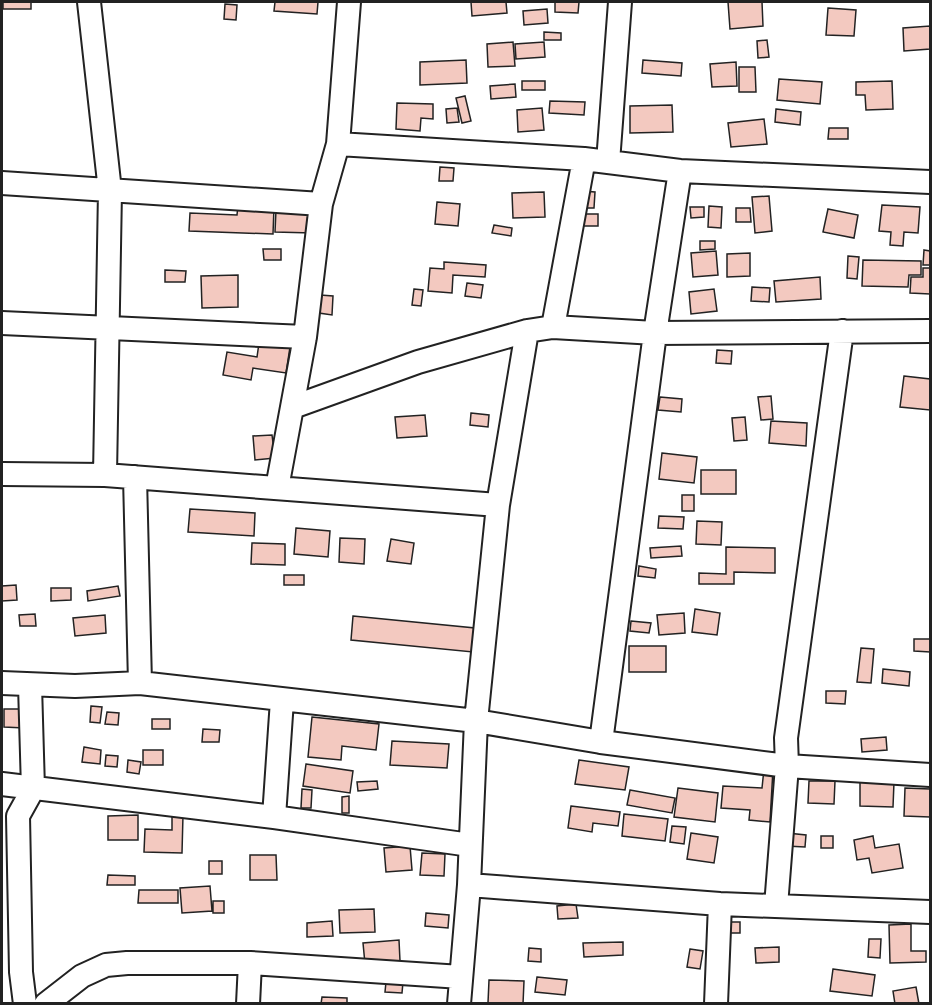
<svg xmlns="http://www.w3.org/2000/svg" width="932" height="1005" viewBox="0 0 932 1005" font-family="Jost,sans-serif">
	<rect width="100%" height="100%" fill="#fff"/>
	<path fill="#f3c9c0" stroke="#222" stroke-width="1.5" d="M3,2H31V9H3Z
		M275,2H318L317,14L274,11Z
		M471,2H506L507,13L472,16Z
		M555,2H579L578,13L555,12Z
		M728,2H762L763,26L730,29Z
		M225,4L237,5L236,20L224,19Z
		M828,8L856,10L854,36L826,35Z
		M547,9L548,23L524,25L523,11Z
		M930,26V49L904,51L903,28Z
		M544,32L561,33V40H544Z
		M767,40L769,57L758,58L757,41Z
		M513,42L515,66L488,67L487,44Z
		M544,42L545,57L516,59L515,44Z
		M466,60L467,83L420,85V62Z
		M643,60L682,63L681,76L642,73Z
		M736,62L737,86L712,87L710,64Z
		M739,67H755L756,92H739Z
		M779,79L822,82L820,104L777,100Z
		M522,81H545V90H522Z
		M892,81L893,109L866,110L865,95H856V82Z
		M515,84L516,97L491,99L490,86Z
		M465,96L471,121L462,123L456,98Z
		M550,101L585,102L584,115L549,113Z
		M397,103L433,104V119L421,118L420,131L396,129Z
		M672,105L673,132L630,133V106Z
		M457,108L459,122L447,123L446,109Z
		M542,108L544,130L518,132L517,110Z
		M776,109L801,112L800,125L775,122Z
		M764,119L767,144L731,147L728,123Z
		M829,128H848V139H828Z
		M440,167L454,168L453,181H439Z
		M582,191L595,192L594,208H582Z
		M544,192L545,217L513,218L512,193Z
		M769,196L772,231L755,233L752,197Z
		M437,202L460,204L458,226L435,224Z
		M238,205L274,207L273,234L189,231L190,213L237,215Z
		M882,205L920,207L918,233L904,232L903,246L890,245L891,232L879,231Z
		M709,206L722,207L721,228L708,227Z
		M690,207H704V217L691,218Z
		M736,208H750L751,222H736Z
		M828,209L858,215L854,238L823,232Z
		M276,210L313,211L312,233L275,232Z
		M579,214H598V226H579Z
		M494,225L512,228L511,236L492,233Z
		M700,241H715V249L700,250Z
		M263,249H281V260H264Z
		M924,250L930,251V265H923Z
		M716,251L718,275L693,277L691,253Z
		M750,253V276L727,277V254Z
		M848,256L859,257L857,279L847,278Z
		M863,260L921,261V275H909L908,287L862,286Z
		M444,262L486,265L485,277L453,275L452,293L428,291L430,268L444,269Z
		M923,268H930V294L910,293L911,277H923Z
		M165,270L186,271L185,282H165Z
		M238,275V307L202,308L201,276Z
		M820,277L821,299L776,302L774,281Z
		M467,283L483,285L481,298L465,296Z
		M752,287L770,288L769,302L751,301Z
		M414,289L423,290L421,306L412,305Z
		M714,289L717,311L691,314L689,292Z
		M320,295L333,296L332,315L319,313Z
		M259,343L290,347L286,373L253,368L251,380L223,375L227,352L257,357Z
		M717,350L732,351L731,364L716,363Z
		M904,376L930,379V410L900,407Z
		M771,396L773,419L761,420L758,397Z
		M660,397L682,399L681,412L658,410Z
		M471,413L489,415L488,427L470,425Z
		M425,415L427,436L397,438L395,417Z
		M745,417L747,440L734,441L732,418Z
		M771,421L807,423L806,446L769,443Z
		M272,435L275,458L255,460L253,436Z
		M662,453L697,457L694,483L659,479Z
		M701,470H736V494H701Z
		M682,495H694V511H682Z
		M190,509L255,513L254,536L188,532Z
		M659,516L684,517L683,529L658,528Z
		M697,521L722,522L721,545L696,544Z
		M296,528L330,531L328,557L294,554Z
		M340,538L365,539L364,564L339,562Z
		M391,539L414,543L411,564L387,561Z
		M252,543L285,544V565L251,564Z
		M681,546L682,556L651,558L650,548Z
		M726,547L775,548V573L734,572V584H699V573L726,574Z
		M639,566L656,569L655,578L638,576Z
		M284,575H304V585H284Z
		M16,585L17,600L2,601V586Z
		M118,586L120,596L88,601L87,591Z
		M51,588H71V600L51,601Z
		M695,609L720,613L717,635L692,632Z
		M684,613L685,633L659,635L657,615Z
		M35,614L36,626H20L19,615Z
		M105,615L106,633L75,636L73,618Z
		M353,616L475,628L473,652L351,640Z
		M631,621L651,623L649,633L630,631Z
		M914,639H930V652L914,651Z
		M629,646H666V672H629Z
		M861,648L874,649L871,683L857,682Z
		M883,669L910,672L909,686L882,683Z
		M826,691H846L845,704L826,703Z
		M91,706L102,707L100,723L90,722Z
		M4,709H24V728L4,727Z
		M107,712L119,713L118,725L105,724Z
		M312,717L379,724L376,750L342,746L341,760L308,757Z
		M152,719H170V729H152Z
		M203,729L220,730L219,742H202Z
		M886,737L887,750L862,752L861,739Z
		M392,741L449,744L447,768L390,765Z
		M84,747L101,750L100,764L82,762Z
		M143,750H163V765H143Z
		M106,755L118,756L117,767L105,766Z
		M128,760L141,762L139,774L127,772Z
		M579,760L629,767L625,790L575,784Z
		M306,764L353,771L350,793L303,786Z
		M764,769H773L770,822L749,820L750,810L721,808L723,786L762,788Z
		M377,781L378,789L358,791L357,782Z
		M809,781H835L834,804L808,803Z
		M860,782H894L893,807L860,806Z
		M678,788L718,793L715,822L674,817Z
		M905,788L930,789V817L904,816Z
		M302,789L312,790L311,808H301Z
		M630,790L675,798L672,813L627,805Z
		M349,796V813H342V797Z
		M571,806L620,812L618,826L593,823L592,832L568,828Z
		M624,814L668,819L665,841L622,836Z
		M138,815V840H108V816Z
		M172,815H183L182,853L144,852L145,829L172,830Z
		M672,826L686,827L684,844L670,842Z
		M691,833L718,837L714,863L687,859Z
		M787,833L806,835L805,847L786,846Z
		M821,836H833V848H821Z
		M873,836L875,848L899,844L903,868L872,873L869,858L857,860L854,840Z
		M410,846L412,870L386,872L384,848Z
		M422,853L445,854L444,876L420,875Z
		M250,855H276L277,880H250Z
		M209,861H222V874H209Z
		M108,875L135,876V885H107Z
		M210,886L212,911L182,913L180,888Z
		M139,890H178V903H138Z
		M213,901H224V913H213Z
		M576,904L578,918L558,919L557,906Z
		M374,909L375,932L340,933L339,910Z
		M426,913L449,915L448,928L425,926Z
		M332,921L333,936L307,937V923Z
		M727,922H740V933H727Z
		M911,924V951H926V962L890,963L889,925Z
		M869,939H881L880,958L868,957Z
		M399,940L400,961L365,964L363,943Z
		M623,942V955L584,957L583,943Z
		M779,947V962L756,963L755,948Z
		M529,948L541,949V962L528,961Z
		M690,949L703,951L700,969L687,967Z
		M833,969L875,975L872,996L830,991Z
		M537,977L567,980L565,995L535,992Z
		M489,980L524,981L523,1004L488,1003Z
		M386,982H403L402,993L385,992Z
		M916,987L919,1004H895L893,991Z
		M322,997L347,998V1004H321Z"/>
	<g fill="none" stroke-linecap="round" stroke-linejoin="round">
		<defs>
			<path id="minor" d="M89,2L110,191L105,475
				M338,144L584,159L680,171L930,182
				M608,162L620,2
				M2,183L321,204
				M2,323L305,337
				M553,327L584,159
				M293,407L418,362L527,331L553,327L655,333L930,331
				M2,474L105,475L498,505
				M135,477L140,683
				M277,488L305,337L321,204L338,144L349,2
				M2,683L75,686L140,683L476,721L601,742L787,766L930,775
				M601,742L655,333L680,171
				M2,784L274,817L470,845
				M274,817L282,700
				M469,885L720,904L930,912
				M776,906L787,766L786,738L842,331
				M25,1004L21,972L18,816L33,789L30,685
				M46,1004L82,976L106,965L127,963H250L461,977
				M248,1004L250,963
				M459,1004L469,885L476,721L498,505L527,331
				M716,1004L720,904"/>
		</defs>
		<use href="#minor" stroke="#222" stroke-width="26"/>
		<use href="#minor" stroke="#fff" stroke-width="22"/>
	</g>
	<rect width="932" height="1005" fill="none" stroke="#222222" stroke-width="6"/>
</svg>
